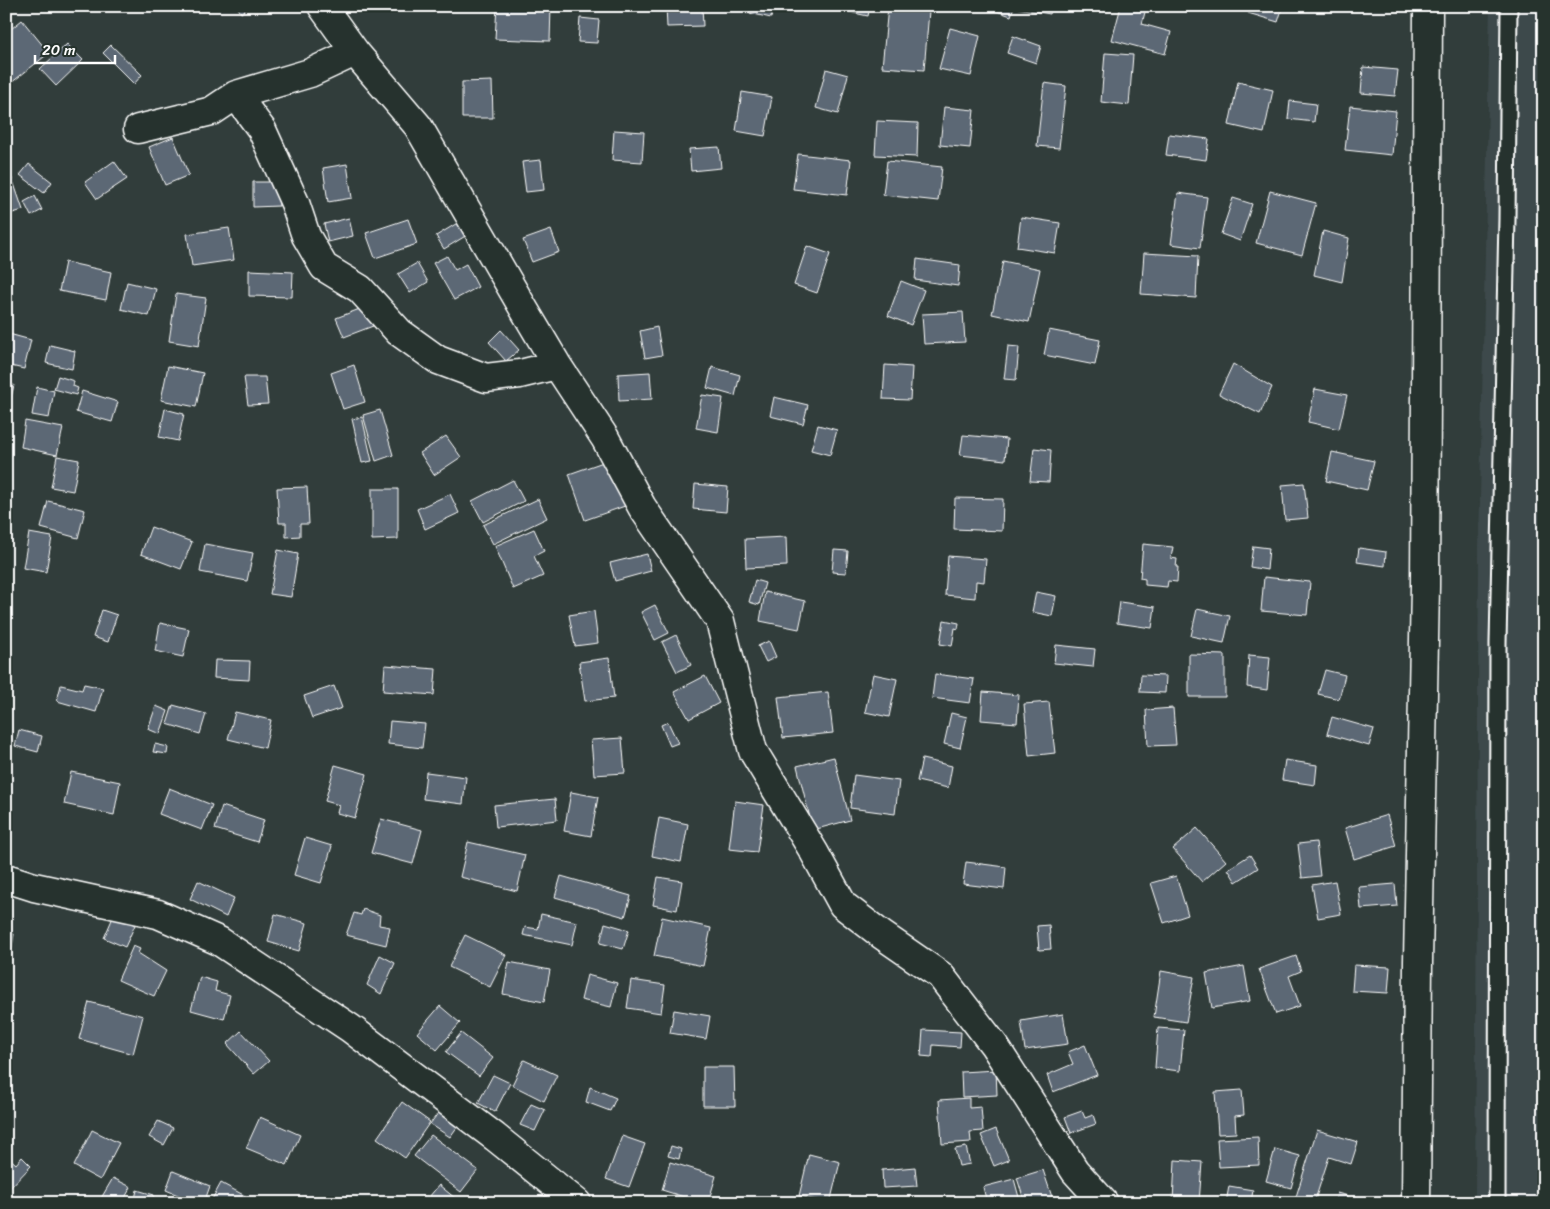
<svg xmlns="http://www.w3.org/2000/svg" width="1550" height="1209" viewBox="0 0 1550 1209" font-family="Sriracha,sans-serif">
	<rect width="100%" height="100%" fill="#313d3b"/>
	<filter id="ink" filterUnits="userSpaceOnUse"><feTurbulence type="fractalNoise" baseFrequency=".02" numOctaves="2"/><feDisplacementMap in="SourceGraphic" scale="10" xChannelSelector="R" yChannelSelector="G"/><feConvolveMatrix kernelMatrix="1 2 1 2 8 2 1 2 1" color-interpolation-filters="sRGB"/></filter>
	<g filter="url(#ink)">
		<path fill="#3e4a4c" d="M1490,6H1544V1203H1475L1479,550Z"/>
		<path fill="#5b6774" stroke="#fff" d="M237,6H251L241,13Z
			M497,6H551L550,41L495,39Z
			M666,6H702L703,26L667,27Z
			M746,6H773L771,18L745,12Z
			M841,6H870L868,16L840,10Z
			M992,6H1014L1011,16L991,9Z
			M1018,6H1052L1050,14L1018,8Z
			M1121,6H1141L1146,8L1142,24L1171,32L1165,54L1112,40Z
			M1250,6H1283L1278,22L1248,13Z
			M888,7L929,11L924,70L882,67Z
			M580,18L599,20L597,43L578,42Z
			M22,20L49,53L6,87V33Z
			M950,28L980,36L971,76L939,69Z
			M1013,36L1041,46L1036,63L1007,53Z
			M67,44L83,60L56,86L40,69Z
			M111,45L142,75L134,84L103,53Z
			M1105,53L1133,55L1129,105L1101,102Z
			M1363,67L1398,70L1395,96L1361,93Z
			M826,69L848,75L838,114L816,108Z
			M492,81L493,118H462V82Z
			M1238,82L1273,90L1264,133L1229,125Z
			M1044,83L1066,86L1059,148L1037,146Z
			M742,92L772,97L765,136L736,131Z
			M1290,101L1316,104L1314,122L1288,119Z
			M1350,106L1396,111L1392,155L1345,150Z
			M944,107L974,110L970,148L940,145Z
			M877,121L918,123L917,157L875,155Z
			M614,130L644,132L642,162L612,160Z
			M1169,134L1209,139L1206,160L1166,155Z
			M173,137L189,175L165,185L149,147Z
			M719,147L721,168L691,171L689,149Z
			M798,154L851,160L847,195L793,189Z
			M541,160L544,190L526,192L522,162Z
			M114,161L127,179L97,199L85,182Z
			M887,161L942,167L938,201L883,195Z
			M29,164L52,182L44,193L20,175Z
			M347,164L352,198L328,202L323,168Z
			M12,178L23,210L6,215V180Z
			M253,182H278L279,206L253,207Z
			M1270,191L1316,203L1302,255L1256,243Z
			M1178,193L1207,197L1200,248L1171,244Z
			M35,196L42,210L31,216L24,202Z
			M1233,198L1252,204L1240,241L1221,234Z
			M1021,217L1060,223L1055,253L1017,247Z
			M349,218L353,236L328,242L324,224Z
			M408,219L417,244L375,258L366,233Z
			M464,219L472,232L444,249L436,236Z
			M229,228L234,260L192,266L187,234Z
			M551,230L559,252L532,262L523,240Z
			M1323,231L1349,238L1342,282L1314,275Z
			M807,246L830,254L817,293L794,285Z
			M1144,253L1198,256L1196,298L1141,294Z
			M447,256L455,270L466,264L478,287L454,300L433,263Z
			M917,259L960,265L958,286L915,280Z
			M1003,261L1040,269L1029,322L992,314Z
			M65,262L111,272L106,300L59,291Z
			M417,263L428,282L410,293L398,274Z
			M249,270L293,272L292,297L249,296Z
			M901,281L924,290L911,325L888,316Z
			M127,282L156,289L149,316L121,309Z
			M176,294L206,298L199,346L169,341Z
			M365,307L373,326L344,337L336,318Z
			M963,312L965,342L924,344L922,314Z
			M657,327L662,355L645,358L640,331Z
			M501,330L519,350L506,361L489,342Z
			M1049,330L1100,340L1095,365L1044,355Z
			M9,334L31,340L24,369L6,365V344Z
			M50,345L75,351L72,369L46,363Z
			M1008,346L1019,347L1016,380L1004,379Z
			M1233,364L1272,387L1260,414L1219,394Z
			M354,365L365,402L343,409L331,373Z
			M885,365L912,367L910,400L883,399Z
			M168,366L203,373L196,407L161,400Z
			M712,367L740,375L735,396L707,388Z
			M650,372L652,399L619,401L618,374Z
			M58,376L74,381L73,386L78,388L76,395L54,389Z
			M244,377H265L268,404L248,405Z
			M6,383L14,385L7,414H6Z
			M37,387L54,391L49,418L32,415Z
			M1315,389L1347,395L1339,429L1308,422Z
			M82,391L118,402L112,422L76,412Z
			M702,395L723,398L718,432L696,428Z
			M774,397L808,405L803,424L770,416Z
			M165,409L184,414L178,441L159,437Z
			M380,410L393,455L376,461L363,415Z
			M362,417L372,461L362,463L352,419Z
			M25,421L63,428L57,455L21,447Z
			M818,425L837,430L830,455L811,450Z
			M963,435L1007,439L1005,460L960,455Z
			M446,436L461,457L434,475L420,453Z
			M1034,448L1051,450L1049,482L1030,481Z
			M1332,452L1374,461L1367,490L1326,481Z
			M57,456L79,460L73,491L51,487Z
			M609,460L625,506L585,520L569,474Z
			M513,480L524,501L483,522L472,501Z
			M1304,483L1308,518L1285,520L1282,485Z
			M695,484L728,487L726,512L693,509Z
			M307,487L309,524H300V536L286,537V523H279L277,488Z
			M372,489H398V539L372,540Z
			M450,494L459,513L425,529L417,509Z
			M955,498L1003,499L1002,531L954,529Z
			M538,499L547,518L493,544L483,525Z
			M48,501L85,510L78,538L41,528Z
			M151,527L192,542L181,569L141,554Z
			M534,529L544,551L534,556L543,576L513,589L495,546Z
			M29,533L52,537L46,572L23,568Z
			M786,537L787,566L746,568L745,539Z
			M205,544L253,553L247,581L200,572Z
			M1143,544L1173,547L1171,558L1177,559L1176,567H1178L1177,582L1168,581L1167,587L1145,585V579L1140,578Z
			M1253,546L1269,548L1267,570L1250,567Z
			M1359,548L1386,552L1385,566L1357,562Z
			M278,550L298,554L291,597L270,594Z
			M834,550L848,551L846,573L832,572Z
			M647,554L651,571L615,581L610,563Z
			M948,556L986,559L984,582L976,581L975,598L945,595Z
			M1264,577L1310,582L1307,615L1261,611Z
			M755,580L765,583L759,605L749,602Z
			M765,592L805,601L799,629L760,621Z
			M1036,592L1056,596L1052,616L1032,612Z
			M1120,602L1155,607L1152,628L1117,623Z
			M655,605L669,633L655,640L641,612Z
			M1197,609L1230,616L1224,643L1191,636Z
			M102,610L117,615L108,642L93,637Z
			M594,611L598,643L575,646L569,615Z
			M944,620L959,623L958,629L955,628L952,646L940,644Z
			M160,623L189,629L183,657L155,651Z
			M676,635L691,665L677,672L662,642Z
			M769,641L776,657L766,662L758,646Z
			M1056,645L1095,649L1093,667L1054,663Z
			M1189,654L1225,655V697H1189Z
			M1249,655L1270,657L1267,690L1247,687Z
			M609,658L614,698L585,701L579,662Z
			M215,660L250,661L249,680L214,678Z
			M385,665L436,669L434,695L383,691Z
			M1325,670L1345,675L1339,699L1318,694Z
			M873,674L897,679L889,717L865,712Z
			M935,674L974,679L970,703L932,698Z
			M1141,675L1166,676L1165,693L1140,692Z
			M705,676L719,703L689,719L674,692Z
			M84,684L103,688L96,712L57,701L61,685L82,690Z
			M334,686L342,708L312,718L304,696Z
			M828,692L833,733L783,738L778,697Z
			M983,692L1019,695L1017,723L981,720Z
			M1049,702L1055,753L1029,756L1024,704Z
			M173,705L206,714L200,734L167,724Z
			M156,706L168,711L160,734L148,729Z
			M1173,708L1176,745L1148,746L1146,710Z
			M235,712L271,720L265,748L228,739Z
			M951,713L967,717L960,748L944,744Z
			M1332,717L1374,729L1369,746L1327,734Z
			M390,721L425,724L422,748L388,744Z
			M668,722L678,743L670,746L661,725Z
			M19,730L42,736L38,752L15,746Z
			M622,738L625,773L594,775L591,740Z
			M155,744L168,747L167,754L153,752Z
			M834,757L850,820L813,830L797,766Z
			M922,759L952,766L948,788L917,781Z
			M1285,760L1317,765L1315,785L1282,780Z
			M335,765L367,774L355,818L337,813L339,805L325,801Z
			M71,772L120,782L114,815L64,804Z
			M426,772L466,777L463,804L423,799Z
			M854,775L899,781L895,814L850,808Z
			M169,788L212,805L202,830L159,814Z
			M571,792L598,797L591,836L564,831Z
			M555,799L557,820L496,827L494,805Z
			M735,801L764,805L757,852L729,849Z
			M222,806L264,820L257,842L215,829Z
			M1387,815L1396,846L1354,859L1345,828Z
			M659,818L688,824L681,862L652,856Z
			M381,819L422,830L413,864L371,853Z
			M1197,828L1226,861L1202,882L1173,849Z
			M305,838L332,846L321,883L294,875Z
			M468,842L525,855L517,891L460,877Z
			M1316,842L1320,876L1302,878L1298,844Z
			M1250,855L1258,868L1236,882L1228,869Z
			M966,862L1006,867L1004,889L963,884Z
			M561,876L631,896L625,917L555,897Z
			M1176,876L1188,915L1164,923L1151,883Z
			M658,877L682,881L677,910L653,905Z
			M198,881L234,898L226,917L190,899Z
			M1335,881L1341,914L1318,918L1312,885Z
			M1395,884L1397,906L1361,909L1359,887Z
			M363,909L380,915L379,925L390,927L386,945L346,935L354,913L361,915Z
			M275,914L307,923L299,951L268,942Z
			M541,914L577,922L572,945L523,935L525,927L538,929Z
			M114,915L135,925L125,947L104,938Z
			M662,917L711,928L703,966L654,956Z
			M605,923L629,930L623,949L600,943Z
			M1049,925L1051,949L1039,950L1037,926Z
			M6,933L14,934L10,960H6Z
			M465,935L506,955L490,987L449,967Z
			M133,946L140,949L138,953L166,971L154,996L118,980Z
			M380,955L395,963L381,994L367,985Z
			M1296,956L1301,971L1289,976L1300,1006L1276,1014L1259,969Z
			M509,962L550,970L544,1002L503,994Z
			M1354,965L1390,967L1388,993L1352,991Z
			M1244,966L1250,1001L1212,1008L1206,973Z
			M1161,971L1194,977L1186,1022L1154,1017Z
			M587,975L617,983L611,1007L581,1000Z
			M200,977L217,982L215,991L230,995L224,1019L191,1010Z
			M631,980L665,985L661,1013L627,1008Z
			M89,1002L143,1016L133,1054L79,1039Z
			M440,1006L460,1023L437,1050L417,1033Z
			M674,1010L710,1016L706,1039L670,1033Z
			M1063,1014L1068,1044L1025,1050L1021,1021Z
			M6,1017L12,1020L6,1031Z
			M1158,1028L1184,1030L1180,1071L1155,1068Z
			M923,1030L961,1032L960,1047L933,1045L932,1057L921,1056Z
			M241,1031L269,1061L254,1074L227,1044Z
			M461,1033L493,1058L479,1076L446,1052Z
			M1085,1045L1097,1075L1053,1092L1047,1075L1073,1064L1068,1052Z
			M524,1060L557,1075L544,1101L512,1085Z
			M703,1067H734L735,1106H703Z
			M996,1070L997,1095L962,1097L961,1072Z
			M493,1075L510,1083L495,1112L478,1103Z
			M590,1087L616,1098L610,1111L586,1102Z
			M1242,1090L1244,1115L1235,1116L1236,1133L1218,1134L1215,1092Z
			M969,1098V1108L981,1107L983,1131L970,1132L971,1142L942,1144L939,1100Z
			M402,1102L430,1122L405,1158L377,1138Z
			M531,1104L545,1110L535,1131L520,1125Z
			M441,1109L460,1123L450,1137L430,1124Z
			M1082,1111L1085,1118L1093,1115L1096,1124L1071,1133L1065,1117Z
			M260,1117L300,1135L287,1165L246,1148Z
			M158,1121L173,1128L164,1145L149,1137Z
			M996,1129L1009,1160L994,1166L981,1135Z
			M92,1130L119,1143L100,1180L74,1166Z
			M1317,1130L1358,1142L1351,1164L1329,1157L1314,1203H1294Z
			M431,1135L478,1170L461,1192L414,1156Z
			M622,1136L645,1144L629,1187L606,1179Z
			M1258,1137L1259,1165L1219,1167L1217,1139Z
			M671,1146L681,1149L679,1159L668,1156Z
			M966,1147L970,1164L959,1166L955,1149Z
			M1275,1149L1300,1156L1291,1188L1266,1181Z
			M809,1154L840,1162L830,1203L799,1196Z
			M6,1155L16,1164L22,1157L31,1166L6,1192Z
			M1175,1160L1202,1162L1199,1203L1173,1202Z
			M670,1162L716,1176L708,1203H703L662,1190Z
			M915,1167L917,1186L883,1188L882,1170Z
			M1043,1170L1054,1203H1025L1017,1178Z
			M173,1171L210,1186L204,1203H197L166,1190Z
			M113,1178L131,1187L122,1203H105L100,1200Z
			M1014,1179L1020,1201L1013,1203H987L983,1187Z
			M221,1183L251,1199L249,1203H210Z
			M439,1185L461,1203H424Z
			M1229,1186L1253,1190L1251,1203H1226Z
			M137,1190L154,1195L152,1203H134Z
			M1337,1193L1348,1196L1346,1203H1335Z"/>
		<g fill="none" stroke-linecap="round" stroke-linejoin="round">
			<defs>
				<path id="service" d="M1497,1203L1498,643L1507,219L1509,6"/>
				<path id="minor" d="M322,6L355,52L418,126L525,311L557,365L605,438L642,507L720,621L753,751L814,852L843,905L882,935L940,975L994,1045L1075,1171L1104,1203
					M355,52L310,73L236,95L262,130L295,203L306,236L324,267L360,289L399,332L438,360L486,378L520,374L557,365
					M138,129L212,111L236,95
					M6,878L34,887L158,914L219,941L350,1028L495,1137L577,1203"/>
				<path id="tertiary" d="M1416,1203L1418,962L1425,586L1428,6"/>
			</defs>
			<use href="#service" stroke="#fff" stroke-width="19"/>
			<use href="#minor" stroke="#fff" stroke-width="31"/>
			<use href="#tertiary" stroke="#fff" stroke-width="31"/>
			<use href="#service" stroke="#26332d" stroke-width="15"/>
			<use href="#minor" stroke="#26332d" stroke-width="28"/>
			<use href="#tertiary" stroke="#26332d" stroke-width="28"/>
		</g>
	</g>
	<rect width="1550" height="1209" fill="none" stroke="#26332d" stroke-width="25"/>
	<rect x="12" y="12" width="1525" height="1184" fill="none" stroke="#fff" stroke-width="2" filter="url(#ink)"/>
	<path d="M35 55v8h80v-8" fill="none" stroke="#ffffff" stroke-width="2.5"/>
	<text x="42" y="55" font-size="15" fill="#ffffff" stroke="#26332d" stroke-width="4" paint-order="stroke">20 m</text>
</svg>
